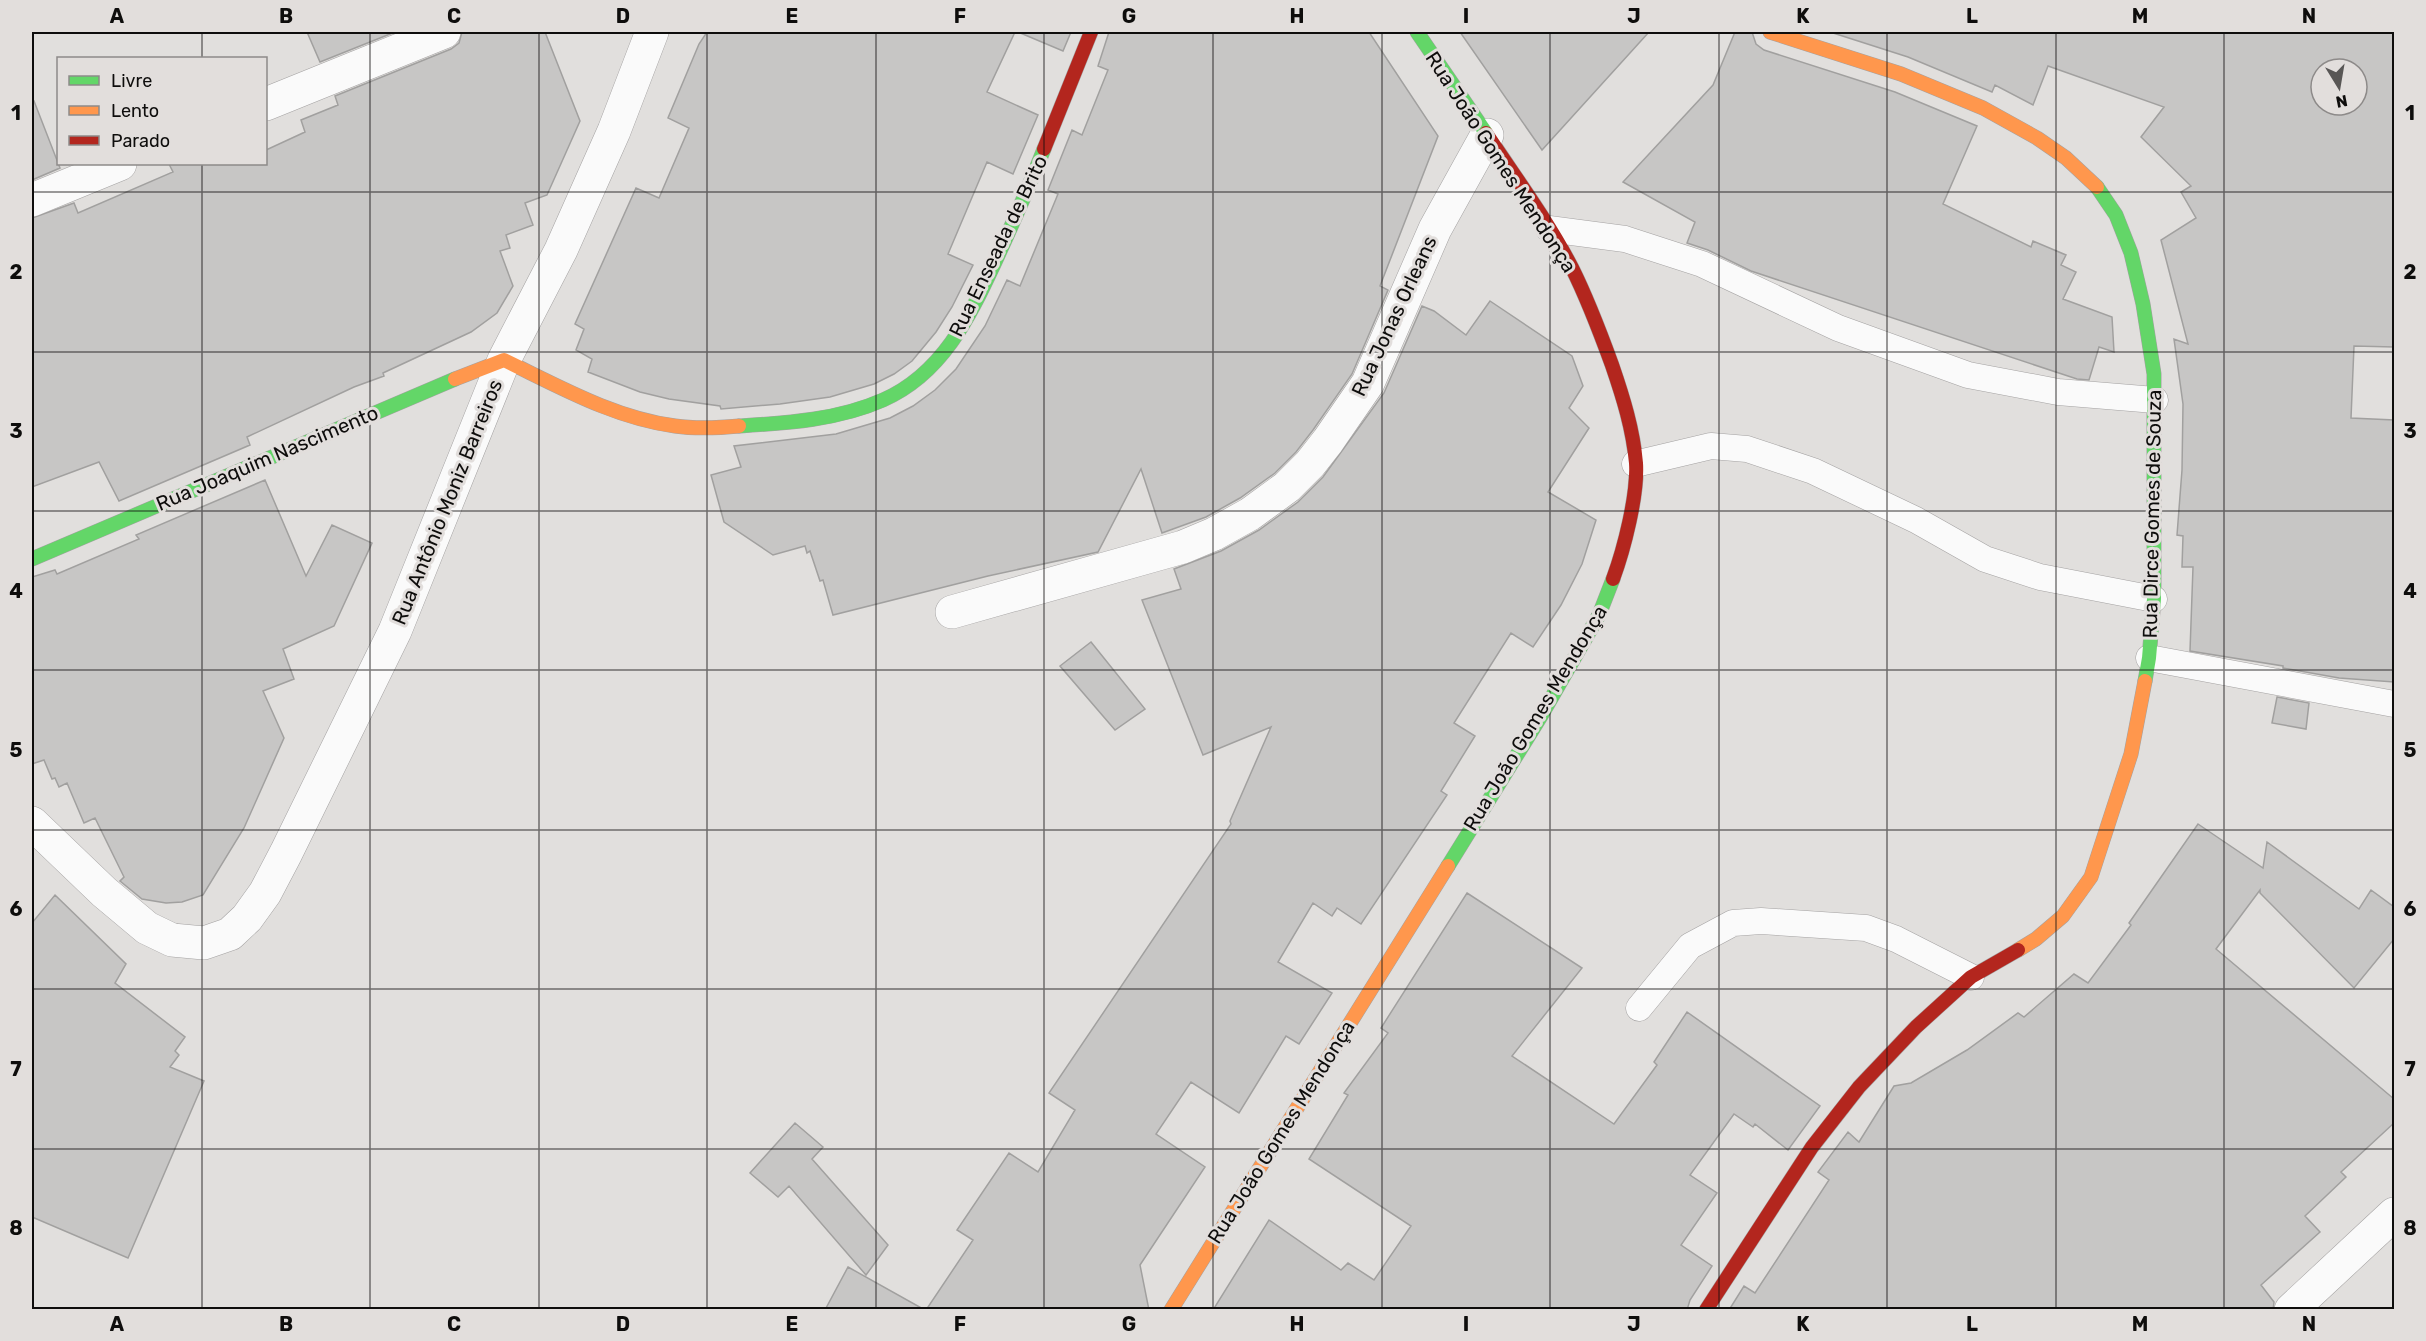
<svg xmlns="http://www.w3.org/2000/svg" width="2426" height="1341" viewBox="0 0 2426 1341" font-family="Rubik,sans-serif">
	<rect width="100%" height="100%" fill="#e1dfdd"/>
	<path fill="#c7c6c5" stroke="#a1a09f" stroke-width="1.5" fill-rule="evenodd" d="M307,32H395L320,62Z
		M462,32H545L580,121L547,195L525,203L533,225L506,235L510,248L500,251L513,286L497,313L471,332L383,373L384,376L354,387L247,437L250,445L119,501L99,462L32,487V218L74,203L78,213L173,172L169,164H266V150L305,132L301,120L338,105L335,96L451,49L459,43Z
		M707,32H1015L987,92L1038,115L1013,174L987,162L948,254L973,265L952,307L936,332L912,361L894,374L874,384L830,397L780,404L721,409L720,406L669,399L640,392L588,372L592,359L576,350L584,329L575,324L636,188L659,198L689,128L668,118L699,44Z
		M1018,32H1071L1063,51Z
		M1109,32H1369L1438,136L1380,286L1388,290L1352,374L1313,430L1296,452L1275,473L1240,498L1206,517L1162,533L1141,469L1098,552L988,576L833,615L823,580L820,581L810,551L807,553L805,546L773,555L724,522L711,475L741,467L734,446L836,434L890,418L913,406L935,390L956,369L985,326L1007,280L1020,286L1058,194L1048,190L1072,130L1082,135L1108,70L1098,66Z
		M1460,32H1649L1542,150Z
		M1735,32H1752L1756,44L1764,50L1895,92L1977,126L1943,204L2031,247L2033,241L2066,255L2061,265L2076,272L2063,299L2112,317L2114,352L2099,347L2089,380L2077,379L1751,271L1708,250L1687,243L1695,222L1623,182L1713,85Z
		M1830,32H2394V347L2354,346L2351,418L2394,420V682L2339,678L2283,668V666L2190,651L2193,567H2182L2183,536L2177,535L2182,470L2183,404L2174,339L2188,344L2161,240L2196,218L2181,192L2191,186L2141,137L2164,107L2048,66L2033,105L1995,85L1992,92L1908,57ZM2321,69H2357V105H2321Z
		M34,101L60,168L32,180V102Z
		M1490,301L1572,356L1583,386L1569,408L1589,428L1548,492L1596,520L1582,564L1561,605L1533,647L1511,633L1454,723L1475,736L1441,791L1447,795L1361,924L1337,908L1332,916L1313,903L1278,962L1332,993L1299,1044L1286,1036L1239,1113L1191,1082L1156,1134L1205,1167L1140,1265L1149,1310H926L973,1240L957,1230L1009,1153L1038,1172L1075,1110L1049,1093L1231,824L1230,821L1271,727L1203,755L1142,600L1181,589L1174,569L1221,551L1259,530L1298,502L1323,477L1384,393L1422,306L1434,311L1466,335Z
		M265,480L306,576L332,525L372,543L334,626L283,649L294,679L263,691L284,738L244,828L203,895L182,902L166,903L142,899L120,881L124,877L95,818L84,823L67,783L59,787L55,778L52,779L44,760L32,764V577L55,570L57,574L139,539L136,535Z
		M1091,642L1145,709L1115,730L1060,666Z
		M2277,697L2309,703L2306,729L2272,723Z
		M2198,824L2263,868L2267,842L2359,909L2371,890L2394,907V939L2354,988L2260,893V890L2216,949L2394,1099V1123L2341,1172L2346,1177L2305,1216L2320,1232L2261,1285L2274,1302L2273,1310H1729L1744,1286L1755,1293L1829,1180L1818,1172L1848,1132L1859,1142L1894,1086L1911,1083L1967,1050L2018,1013L2024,1017L2074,974L2088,983L2131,925L2129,923Z
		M1467,893L1582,968L1512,1056L1614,1124L1657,1065L1654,1062L1687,1012L1820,1106L1788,1150L1755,1124L1753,1127L1734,1114L1690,1175L1717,1193L1681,1245L1712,1266L1690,1300L1687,1310H1213L1269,1220L1341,1270L1348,1263L1374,1280L1411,1226L1309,1159L1348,1095L1344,1093L1388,1033L1381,1028Z
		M55,895L126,964L115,983L185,1037L175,1051L179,1055L170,1067L204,1081L128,1258L32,1217V923Z
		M795,1123L823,1147L812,1159L888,1245L866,1275L789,1186L778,1197L750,1173Z
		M848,1267L925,1310H825Z"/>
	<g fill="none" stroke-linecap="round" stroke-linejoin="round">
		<defs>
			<path id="lane" d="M1549,229L1625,239L1702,264L1838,328L1968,375L2058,392L2155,400
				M1635,464L1711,446L1747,449L1813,471L1916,520L1985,559L2040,577L2154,599
				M2149,658L2394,704
				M1639,1008L1690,946L1733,923L1761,921L1866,928L1896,939L1971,977"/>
			<path id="street" d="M266,104L444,32
				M32,200L120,164
				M952,612L1183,547L1214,534L1250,514L1287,487L1310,464L1328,441L1368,383L1435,229L1487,135
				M32,823L104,892L147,928L172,940L204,943L230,934L247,918L265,893L286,853L395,631L504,360L561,250L614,131L652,32
				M2291,1310L2394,1214"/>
			<path id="fast" d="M1417,32L1486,133
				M2097,187L2116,215L2131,253L2143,304L2154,374V599L2149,658L2145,681
				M739,426C787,423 838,420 883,400C942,374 969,318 995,262C1012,225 1029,187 1044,149
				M32,559L455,379
				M1448,866L1541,716L1599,615L1613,579"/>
			<path id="slow" d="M1770,32L1901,74L1983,108L2037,138L2066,158L2097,187
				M455,379L504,360C558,386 614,418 675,426C696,429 718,428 739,426
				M2018,950L2036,939L2063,916L2091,877L2131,754L2145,681
				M1171,1310L1448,866"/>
			<path id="jam" d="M1486,133C1515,177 1548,221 1572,268C1588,300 1600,332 1612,365C1623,397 1633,429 1636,463C1638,495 1624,549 1613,579
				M1044,149L1091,32
				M1706,1310L1812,1147L1859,1087L1916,1027L1971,977L2018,950"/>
		</defs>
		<use href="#lane" stroke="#a4a2a2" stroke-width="27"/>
		<use href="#street" stroke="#a4a2a2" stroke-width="34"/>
		<use href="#fast" stroke="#a4a2a2" stroke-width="15"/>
		<use href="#slow" stroke="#a4a2a2" stroke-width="15"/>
		<use href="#jam" stroke="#a4a2a2" stroke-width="15"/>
		<use href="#lane" stroke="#fafafa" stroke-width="26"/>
		<use href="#street" stroke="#fafafa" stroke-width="33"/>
		<use href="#fast" stroke="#63d668" stroke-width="14"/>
		<use href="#slow" stroke="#ff974d" stroke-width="14"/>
		<use href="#jam" stroke="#b3261e" stroke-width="14"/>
	</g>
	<path fill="none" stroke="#0e0d0c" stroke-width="1.5" stroke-opacity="0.55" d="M202,32V58M370,32V1310M539,32V1310M707,32V1310M876,32V1310M1044,32V1310M1213,32V1310M1382,32V1310M1550,32V1310M1719,32V1310M1887,32V1310M2056,32V1310M2224,32V1310M202,164V1310M32,192H2394M32,352H2394M32,511H2394M32,670H2394M32,830H2394M32,989H2394M32,1149H2394"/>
	<g text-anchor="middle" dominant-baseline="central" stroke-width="6" stroke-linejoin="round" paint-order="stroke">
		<g font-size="20" fill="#0e0d0c" stroke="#e2dedc">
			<text transform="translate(1501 162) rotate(57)">Rua João Gomes Mendonça</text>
			<text transform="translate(998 246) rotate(-64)">Rua Enseada de Brito</text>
			<text transform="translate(1394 316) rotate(-65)">Rua Jonas Orleans</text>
			<text transform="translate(267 458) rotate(-23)">Rua Joaquim Nascimento</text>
			<text transform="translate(447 502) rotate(-68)">Rua Antônio Moniz Barreiros</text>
			<text transform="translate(2152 514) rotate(-89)">Rua Dirce Gomes de Souza</text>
			<text transform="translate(1535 718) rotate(-59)">Rua João Gomes Mendonça</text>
			<text transform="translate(1281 1132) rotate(-58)">Rua João Gomes Mendonça</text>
		</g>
	</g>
	<rect width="2426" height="1341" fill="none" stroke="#e2dedc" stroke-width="66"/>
	<rect x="57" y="57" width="210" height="108" fill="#e2dedc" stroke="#8d8a89" stroke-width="1.5"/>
	<rect x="69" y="76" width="30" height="9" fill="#63d668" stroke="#8d8a89" stroke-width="1.5"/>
	<text x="111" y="87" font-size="18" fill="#0e0d0c">Livre</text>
	<rect x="69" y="106" width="30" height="9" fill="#ff974d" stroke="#8d8a89" stroke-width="1.5"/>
	<text x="111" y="117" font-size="18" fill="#0e0d0c">Lento</text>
	<rect x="69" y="136" width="30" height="9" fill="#b3261e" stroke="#8d8a89" stroke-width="1.5"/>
	<text x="111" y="147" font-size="18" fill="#0e0d0c">Parado</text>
	<g transform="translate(2339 87) rotate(169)"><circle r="28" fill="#e2dedc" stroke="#8d8a89" stroke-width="1.5"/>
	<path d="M0-4.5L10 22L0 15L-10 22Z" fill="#585655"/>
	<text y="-9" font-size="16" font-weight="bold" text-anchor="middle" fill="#0e0d0c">N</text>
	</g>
	<rect x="33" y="33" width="2360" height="1275" fill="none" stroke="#0e0d0c" stroke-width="2"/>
	<g font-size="20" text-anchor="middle" font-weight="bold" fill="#0e0d0c">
		<text x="117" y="23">A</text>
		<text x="286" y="23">B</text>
		<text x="454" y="23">C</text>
		<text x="623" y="23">D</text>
		<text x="792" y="23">E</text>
		<text x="960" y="23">F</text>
		<text x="1129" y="23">G</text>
		<text x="1297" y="23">H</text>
		<text x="1466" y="23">I</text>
		<text x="1634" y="23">J</text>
		<text x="1803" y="23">K</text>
		<text x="1972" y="23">L</text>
		<text x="2140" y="23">M</text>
		<text x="2309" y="23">N</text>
		<text x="16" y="120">1</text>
		<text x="2410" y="120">1</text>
		<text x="16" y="279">2</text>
		<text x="2410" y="279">2</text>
		<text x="16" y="438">3</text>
		<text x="2410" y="438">3</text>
		<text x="16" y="598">4</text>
		<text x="2410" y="598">4</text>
		<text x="16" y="757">5</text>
		<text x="2410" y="757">5</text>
		<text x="16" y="916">6</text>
		<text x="2410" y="916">6</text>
		<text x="16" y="1076">7</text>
		<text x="2410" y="1076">7</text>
		<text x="16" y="1235">8</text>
		<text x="2410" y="1235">8</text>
		<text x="117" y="1331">A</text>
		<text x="286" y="1331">B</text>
		<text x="454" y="1331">C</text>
		<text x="623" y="1331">D</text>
		<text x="792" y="1331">E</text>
		<text x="960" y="1331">F</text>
		<text x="1129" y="1331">G</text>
		<text x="1297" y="1331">H</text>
		<text x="1466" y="1331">I</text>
		<text x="1634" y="1331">J</text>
		<text x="1803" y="1331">K</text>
		<text x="1972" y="1331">L</text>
		<text x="2140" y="1331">M</text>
		<text x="2309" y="1331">N</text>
	</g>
</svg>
